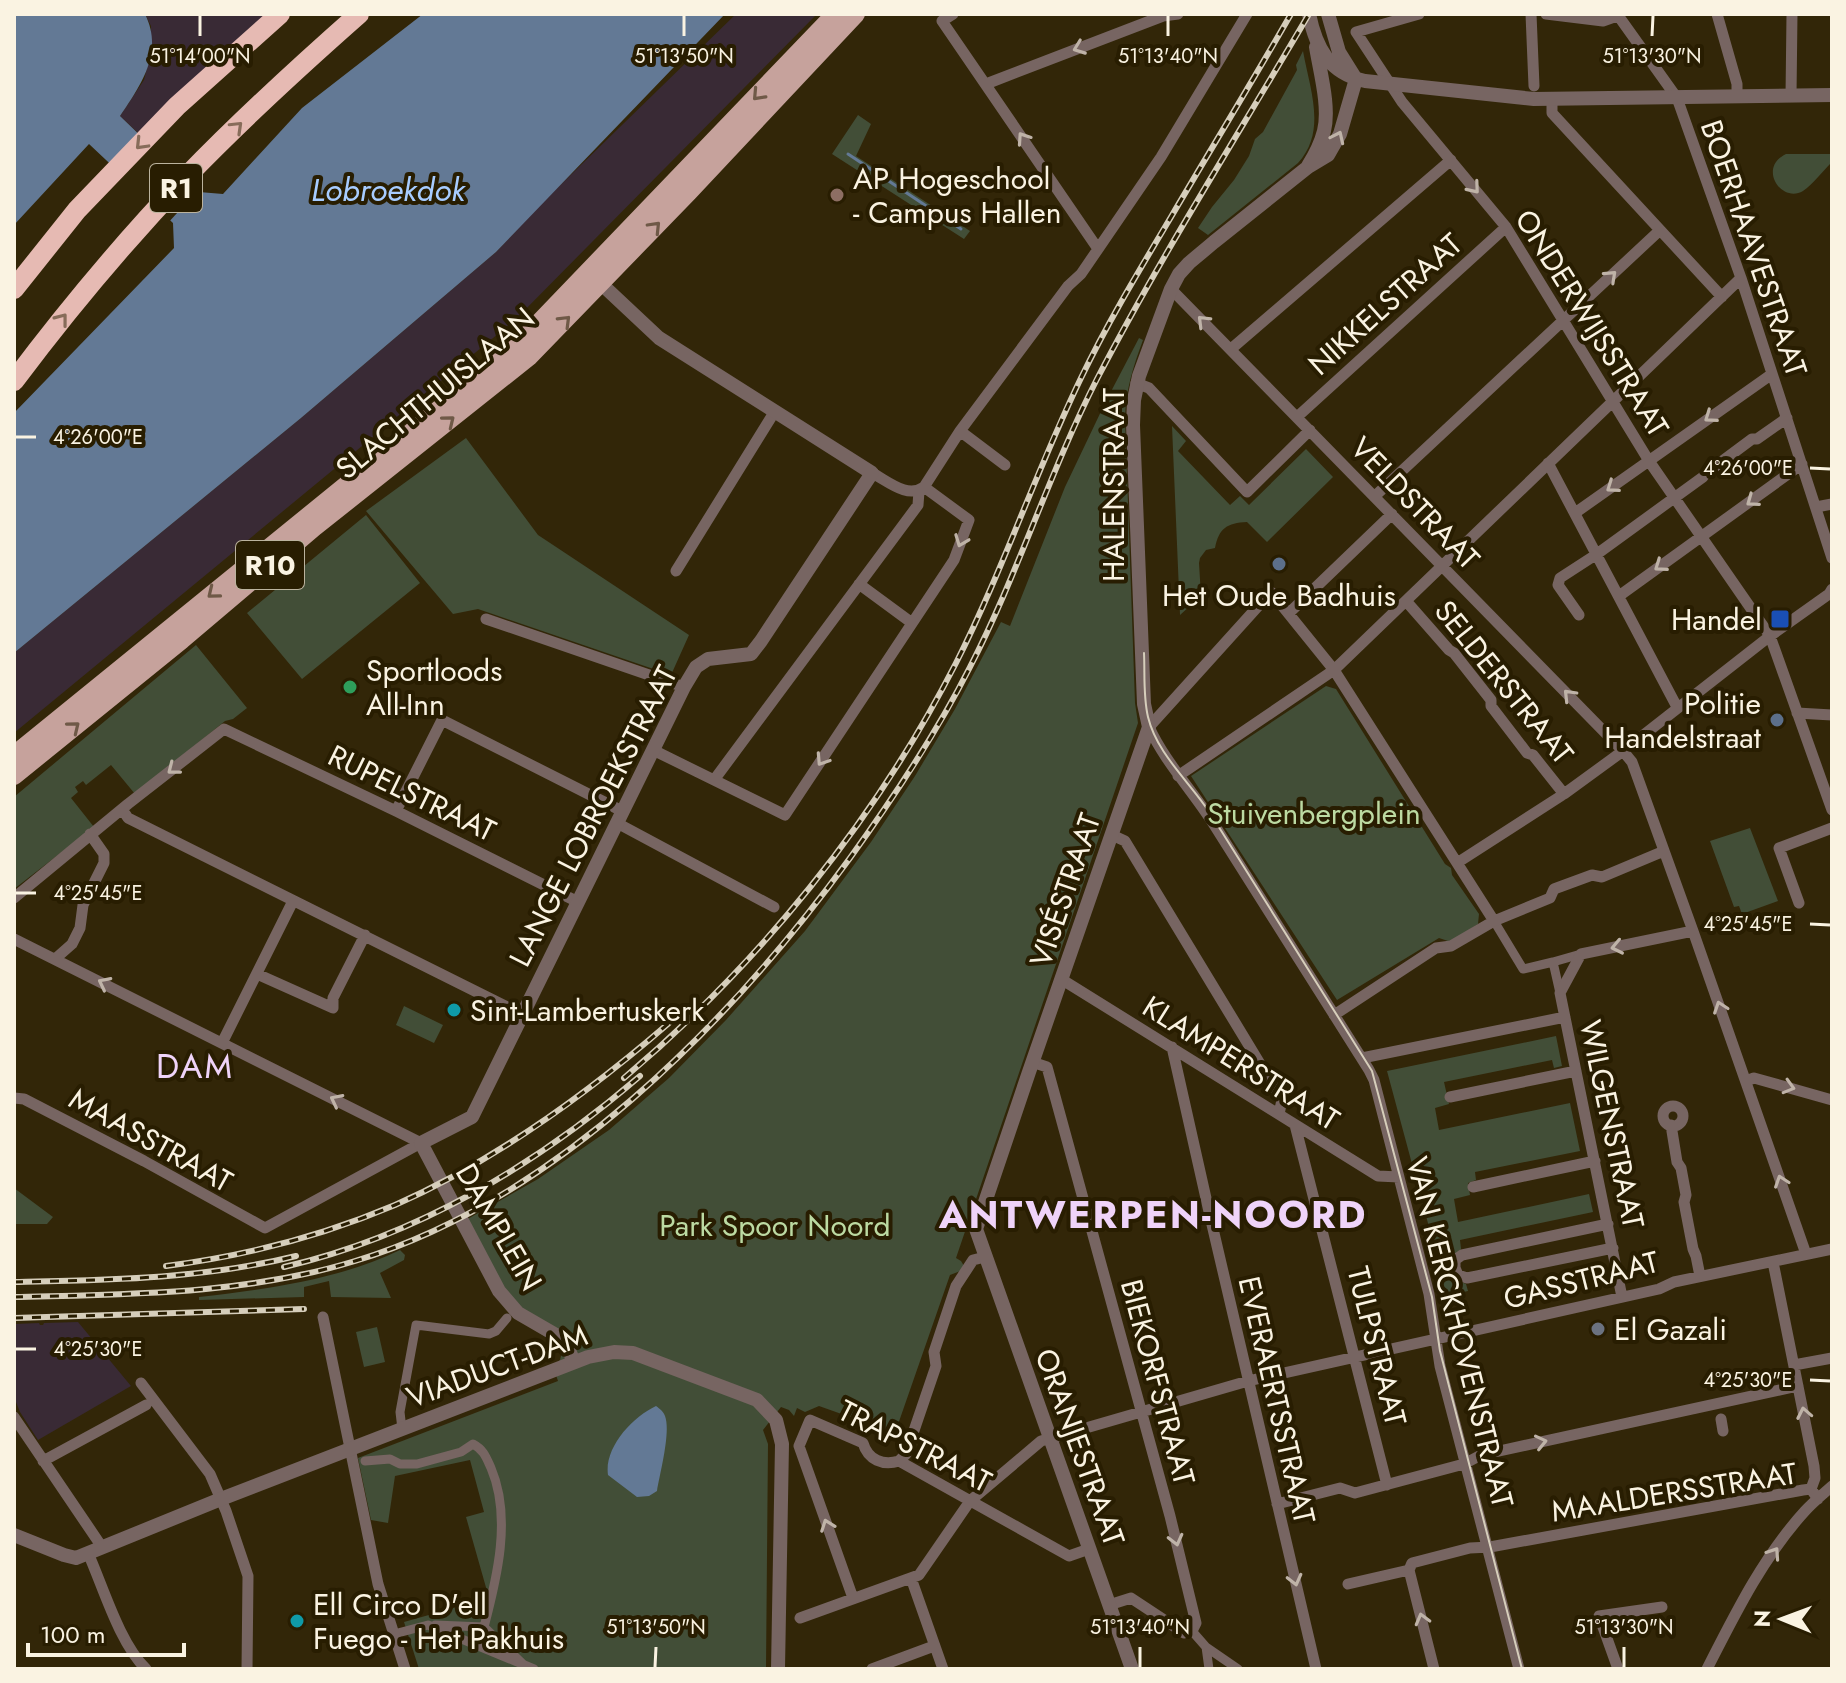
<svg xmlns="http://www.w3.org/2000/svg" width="1846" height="1683" viewBox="0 0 1846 1683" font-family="Jost,sans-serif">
	<rect width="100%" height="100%" fill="#322608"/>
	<path fill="#392a35" d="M145,14H286L149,143L120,116L144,80L151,52V26Z
		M736,14H817L516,319L14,733V653L301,418L496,252L546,199Z
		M78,1322L131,1386L38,1440L20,1412L14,1397V1324L39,1323L40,1325H43L44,1323Z"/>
	<path fill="#424e37" d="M1303,51C1310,90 1327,131 1298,163L1208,235L1198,228L1212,207L1234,180L1249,156L1255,139L1263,132L1297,70L1296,65Z
		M858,115L871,124L856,156L970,231L964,239L832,154Z
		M1786,154H1832L1831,163C1822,172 1813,184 1803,191C1782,204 1757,168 1786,154Z
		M1139,338L1143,340C1133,367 1126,389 1125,418L1135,703L1138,723L956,1258L961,1261L964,1266L963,1270L950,1275L895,1433L819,1406L805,1412L797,1408L794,1416L789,1410L781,1407L763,1430L768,1444L766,1669H419L404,1622L489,1598L466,1517L484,1512L470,1460L395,1476L388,1523L371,1520L358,1458L558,1381L553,1366L560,1360L562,1352L560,1348L557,1344L522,1322L457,1225L538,1179L609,1130L669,1078L726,1020L805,931L871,842L915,776L955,709L1001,622L1010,626L1065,487L1106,401Z
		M1172,426L1186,441L1178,451L1230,505L1240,496L1249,505L1306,449L1333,477L1267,542L1247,522C1227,523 1219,528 1215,548L1206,550L1200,558L1199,563L1201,596L1180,615Z
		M466,438L538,535L689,635L671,675L478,609L453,614L366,511Z
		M366,515L420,583L302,679L247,613Z
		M196,645L247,708L233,719L225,721L135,794L111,765L86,785L83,781L75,787L78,792L71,798L94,827L14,889V797Z
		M1326,686L1336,689L1445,864L1451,868L1452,875L1479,914L1478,924L1451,942L1439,938L1337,1000L1191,776Z
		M1750,828L1778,901L1742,914L1739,906L1734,907L1710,841Z
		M404,1006L443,1025L434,1043L396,1025Z
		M1556,1036L1562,1066L1554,1068L1552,1060L1444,1082L1449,1104L1435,1108L1439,1130L1570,1103L1580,1151L1475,1172L1476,1180L1468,1183L1470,1195L1454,1199L1458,1222L1589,1194L1593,1212L1460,1240L1461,1249L1452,1257L1457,1280L1466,1284L1468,1291L1449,1295L1442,1288L1443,1279L1387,1071Z
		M14,1188L53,1217L47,1224H14Z
		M400,1250L405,1255L404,1260L380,1273L391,1298L331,1297L329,1281L304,1287V1297L199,1300V1297C263,1290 342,1279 400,1250Z
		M377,1327L385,1362L364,1367L356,1332Z"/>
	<path fill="#637995" d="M14,14H145C164,52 141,85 120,116L199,192L223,194L302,108L423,14H725L496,252L301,418L14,653V413L174,248L173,223L89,144L14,225Z
		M656,1406C660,1409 663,1411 665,1416C671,1432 660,1473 657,1491L649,1496L637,1497L608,1475C604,1448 632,1417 656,1406Z"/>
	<path fill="#322608" d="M152,140L200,188L167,224L118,178Z"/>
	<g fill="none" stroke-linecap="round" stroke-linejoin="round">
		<path stroke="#637995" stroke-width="3" d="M848,154L961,229"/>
		<path stroke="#776562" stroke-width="9" d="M1494,921L1523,969L1553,962L1560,993
			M1553,962L1581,954
			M402,1429L400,1412L416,1325L489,1334L496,1331L507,1318
			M365,1461L390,1459L400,1464H417L461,1452L473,1444C484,1450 486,1457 491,1468C512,1517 497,1578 484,1627L525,1666
			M435,1625L484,1627
			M1192,1631L1206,1647L1238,1669
			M394,1634L428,1625L534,1669
			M1206,1647L1209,1669"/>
		<path stroke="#776562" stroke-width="11" d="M953,14L942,21L1098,249
			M1419,14L1356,32L1402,102L1506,227L1649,461L1770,636L1832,810
			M1531,14L1534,86
			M1546,14L1603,21L1617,16
			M1617,14L1677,98L1741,278L1832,558
			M1717,14L1737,84V97
			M986,84L1163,16L1178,14
			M1791,96L1792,14
			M1552,100V113L1722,297
			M1171,289L1623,751L1632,762L1693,931L1806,1254
			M1231,349L1451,160
			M1136,383L1149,388L1247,492L1310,430
			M1297,417L1506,227
			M960,431L1005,465
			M1548,463L1677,707
			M872,473C888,481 907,499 924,487L960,431L1068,286L1081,274L1161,157L1247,14
			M1375,496L1659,231
			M1816,507L1832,504
			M1575,513L1772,374
			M676,571L775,411
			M859,584L912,623
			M1619,596L1802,464
			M1406,601L1449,650L1454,653L1491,700V706L1527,753L1533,755L1564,794
			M1289,613L1392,514
			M1579,615L1558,585L1560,578L1597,554L1703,477L1705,474L1752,439H1757L1787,418
			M486,619L684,687
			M1797,713L1832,715
			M653,750L785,815L954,560L969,520L924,487
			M1178,776L1334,670L1741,278
			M714,780L918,505L919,491
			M122,809L128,818L521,1014
			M396,811L442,720L622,811
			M617,823L774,907
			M1112,835L1125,841L1282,1100L1279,1114
			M1457,863L1564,794L1623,751L1770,636L1829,594L1832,589
			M14,898L128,804L224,729L396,811L578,902
			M1799,903L1779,848L1832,828
			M1494,921L1334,670L1271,592L1149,727C1165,762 1192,790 1213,823C1265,905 1317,988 1369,1070L1374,1080L1429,1294L1440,1366L1519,1669
			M14,939L421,1143
			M55,959L72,944L80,928L83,905L104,863V854L90,834
			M257,974L333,1008V998L365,935
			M1061,979L1378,1176L1399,1177
			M1334,1015L1436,948L1451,946L1494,921L1550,898L1554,889L1592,875L1602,877L1664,851
			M222,1043L293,901
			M1172,1047L1210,1216L1316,1669
			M1362,1058L1565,1017
			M1032,1062L1047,1067L1170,1516L1196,1623L1192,1631L1184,1633L1131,1598L1109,1605
			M1746,1081L1754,1078L1832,1100
			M1450,1097L1576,1071
			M14,1098L24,1099L144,1161L265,1228L421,1143
			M1663 1116a10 10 0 1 1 20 0a10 10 0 1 1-20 0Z
			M1295,1125L1387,1485
			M1671,1125L1677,1162L1681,1168L1686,1195L1684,1202L1693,1249L1696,1256L1700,1276
			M1473,1187L1595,1161
			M1608,1224L1462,1255L1455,1260V1268L1458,1275L1467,1278L1613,1248
			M1773,1262L1814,1466L1815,1478L1811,1489
			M1622,1297L1560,993L1581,954L1693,931
			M323,1317L378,1584L405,1669
			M1794,1365L1832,1358
			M141,1383L210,1474L226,1511L248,1576L247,1669
			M14,1417L102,1547
			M1721,1419L1723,1431
			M43,1461L146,1405
			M899,1461L906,1454L936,1366L934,1352L956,1286L973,1260L985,1257
			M1277,1504L1340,1488L1355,1493L1464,1464L1481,1455L1798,1386
			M88,1553C104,1589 119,1642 146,1669
			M1409,1570L1434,1669
			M911,1578L943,1669
			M1348,1584L1409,1570L1412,1563L1470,1548L1490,1547L1803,1490L1811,1489L1818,1499
			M853,1598L799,1446L810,1420L863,1443C868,1460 883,1466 899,1461L1069,1556L1089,1549
			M800,1618L919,1575L970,1501L1041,1441L1248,1381L1659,1289L1674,1282L1832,1249
			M872,1669L934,1646
			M1618,1669L1599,1616L1662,1607
			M1707,1669C1735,1614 1763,1557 1805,1511C1813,1502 1823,1494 1832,1486"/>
		<path stroke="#776562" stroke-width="14" d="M1309,14C1316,48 1329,73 1365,81L1534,99L1832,95
			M1328,14L1339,52L1354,76
			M1308,166C1315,155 1321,143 1324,131C1330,107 1320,72 1316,47
			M574,1362L568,1348L556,1335L518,1313L499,1291L421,1143L472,1117L684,687L696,667L708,659L751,654L761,641L872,473L659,338L595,278
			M14,1535L64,1555L76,1558L221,1499L588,1357L614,1352L633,1353L757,1400L776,1420L782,1444L778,1669
			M1132,1669L976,1229L1029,1072L1149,727L1144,704L1133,425L1134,400L1139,376L1171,289L1179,274L1189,263L1214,242L1308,167L1328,155L1340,134L1356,79"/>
		<path stroke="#c6a29c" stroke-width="18" d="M14,755L426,420L526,336L835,14
			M14,776L182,640L315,527L529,357L689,192L856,14"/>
		<path stroke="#e6bab3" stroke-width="20" d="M14,289L77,210L177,106L280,14
			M14,381C68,309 125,241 186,177C241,120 300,66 359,14"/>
		<path stroke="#d6cebb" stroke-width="2" d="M1144,653C1145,674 1143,696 1148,717C1157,754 1189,781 1210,813L1372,1071L1432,1297L1440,1351L1522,1669"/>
		<defs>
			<path id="rail" d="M624,1078C759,964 875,821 956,663C1003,570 1036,471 1081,378C1108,322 1140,269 1171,217C1211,149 1252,82 1291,14
				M166,1266C245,1256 322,1236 395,1205C495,1161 587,1094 669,1023
				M284,1267C417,1236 538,1164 640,1076
				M14,1282C109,1280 203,1279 296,1256
				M14,1297C128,1294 244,1295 355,1261C556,1200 729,1024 850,858C894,797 936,734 970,667C1018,574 1049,473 1097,379C1162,254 1238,135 1309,14
				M14,1318L304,1309"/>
		</defs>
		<use href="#rail" stroke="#d6cebb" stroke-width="6"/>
		<use href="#rail" stroke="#281d01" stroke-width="3" stroke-dasharray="9" stroke-linecap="butt"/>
	</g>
	<defs><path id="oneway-chevron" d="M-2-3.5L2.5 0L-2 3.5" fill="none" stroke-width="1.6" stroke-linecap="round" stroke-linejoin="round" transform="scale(2)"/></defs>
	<g stroke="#bfb3a8">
		<use href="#oneway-chevron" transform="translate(1079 48) rotate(159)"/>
		<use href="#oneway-chevron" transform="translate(1338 137) rotate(-65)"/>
		<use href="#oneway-chevron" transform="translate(1023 138) rotate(-124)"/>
		<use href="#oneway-chevron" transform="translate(1474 188) rotate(50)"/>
		<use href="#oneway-chevron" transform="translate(1611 276) rotate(-43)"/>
		<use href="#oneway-chevron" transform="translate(1203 321) rotate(-135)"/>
		<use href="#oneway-chevron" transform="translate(1710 417) rotate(145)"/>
		<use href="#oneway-chevron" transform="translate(1612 487) rotate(145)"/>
		<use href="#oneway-chevron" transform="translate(1752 501) rotate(144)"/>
		<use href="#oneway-chevron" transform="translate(961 541) rotate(111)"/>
		<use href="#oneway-chevron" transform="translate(1660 566) rotate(145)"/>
		<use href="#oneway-chevron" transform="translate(1569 695) rotate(-134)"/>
		<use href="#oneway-chevron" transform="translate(822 760) rotate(123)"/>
		<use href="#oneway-chevron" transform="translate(173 769) rotate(142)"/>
		<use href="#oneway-chevron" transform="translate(1617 947) rotate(168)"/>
		<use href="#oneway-chevron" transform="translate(104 983) rotate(-153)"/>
		<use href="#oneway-chevron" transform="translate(1720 1007) rotate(-109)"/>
		<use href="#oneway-chevron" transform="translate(1789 1087) rotate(16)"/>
		<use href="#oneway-chevron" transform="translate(336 1100) rotate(-153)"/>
		<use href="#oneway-chevron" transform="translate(1781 1181) rotate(-109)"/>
		<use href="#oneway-chevron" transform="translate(1804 1413) rotate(-101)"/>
		<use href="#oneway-chevron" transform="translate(1541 1442) rotate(-13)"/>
		<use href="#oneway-chevron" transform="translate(827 1525) rotate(-110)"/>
		<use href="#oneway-chevron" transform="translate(1176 1540) rotate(76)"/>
		<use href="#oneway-chevron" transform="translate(1774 1553) rotate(-56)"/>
		<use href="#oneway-chevron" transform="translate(1295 1580) rotate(76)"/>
		<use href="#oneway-chevron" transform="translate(1422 1619) rotate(-105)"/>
	</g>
	<g stroke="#6f5947">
		<use href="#oneway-chevron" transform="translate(758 95) rotate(133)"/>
		<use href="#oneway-chevron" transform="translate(655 227) rotate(-46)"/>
		<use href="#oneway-chevron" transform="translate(565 321) rotate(-45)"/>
		<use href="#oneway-chevron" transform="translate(449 421) rotate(-39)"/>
		<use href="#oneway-chevron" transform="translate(213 593) rotate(141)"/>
		<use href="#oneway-chevron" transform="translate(74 727) rotate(-39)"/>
	</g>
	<g stroke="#876c5a">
		<use href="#oneway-chevron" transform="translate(237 127) rotate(-44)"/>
		<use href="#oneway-chevron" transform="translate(141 144) rotate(134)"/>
		<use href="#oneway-chevron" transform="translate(62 319) rotate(-52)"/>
	</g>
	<path fill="none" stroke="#faf3e2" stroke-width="3" d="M200,36V16M684,36V16M1168,36V16M1652,36L1653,16M16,437H36M1810,468L1830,469M16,893H36M1810,924L1830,925M16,1349H36M1810,1380L1830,1381M655,1667L656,1647M1140,1667V1647M1624,1667V1647"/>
	<circle fill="#8d6e63" stroke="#281d01" stroke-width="3" cx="837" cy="195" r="8"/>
	<g fill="#5c6f8a" stroke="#281d01" stroke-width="3">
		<circle cx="1279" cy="564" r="8"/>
		<circle cx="1777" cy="720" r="8"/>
	</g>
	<rect fill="#1a4fb4" stroke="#281d01" stroke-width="3" x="1770" y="609" width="20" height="20" rx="4"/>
	<circle fill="#2e9e5b" stroke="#281d01" stroke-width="3" cx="350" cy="687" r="8"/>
	<g fill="#0f9aa8" stroke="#281d01" stroke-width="3">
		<circle cx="454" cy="1010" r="8"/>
		<circle cx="297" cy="1621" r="8"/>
	</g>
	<circle fill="#6b7280" stroke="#281d01" stroke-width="3" cx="1598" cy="1329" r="8"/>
	<g text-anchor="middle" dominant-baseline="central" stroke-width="8" stroke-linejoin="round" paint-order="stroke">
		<g fill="#281d01" stroke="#bbb39e" stroke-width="2">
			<rect x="150" y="164" width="52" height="48" rx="6"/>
			<rect x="236" y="541" width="68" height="48" rx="6"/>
		</g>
		<g font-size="28" font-weight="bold" fill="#faf3e2">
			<text x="176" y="188">R1</text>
			<text x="270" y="565">R10</text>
		</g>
		<g font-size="30" fill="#faf3e2" stroke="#281d01" text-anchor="start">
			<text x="853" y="178">AP Hogeschool<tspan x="853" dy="34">- Campus Hallen</tspan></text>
			<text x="1279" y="595" text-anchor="middle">Het Oude Badhuis</text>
			<text x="1762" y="619" text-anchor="end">Handel</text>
			<text x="366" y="670">Sportloods<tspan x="366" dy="34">All-Inn</tspan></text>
			<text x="1761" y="703" text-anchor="end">Politie<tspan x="1761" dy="34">Handelstraat</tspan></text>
			<text x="470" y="1010">Sint-Lambertuskerk</text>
			<text x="1614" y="1329">El Gazali</text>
			<text x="313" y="1604">Ell Circo D'ell<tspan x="313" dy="34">Fuego - Het Pakhuis</tspan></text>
		</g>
		<g font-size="30" fill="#faf3e2" stroke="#281d01">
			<text transform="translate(1754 248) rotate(71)">BOERHAAVESTRAAT</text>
			<text transform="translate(1385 304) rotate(-42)">NIKKELSTRAAT</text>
			<text transform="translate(1592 323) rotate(58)">ONDERWIJSSTRAAT</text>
			<text transform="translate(435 393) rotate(-40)">SLACHTHUISLAAN</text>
			<text transform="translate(1113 485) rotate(-90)">HALENSTRAAT</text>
			<text transform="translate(1415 503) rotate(46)">VELDSTRAAT</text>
			<text transform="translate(1504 682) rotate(51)">SELDERSTRAAT</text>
			<text transform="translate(412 793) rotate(26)">RUPELSTRAAT</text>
			<text transform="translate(593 816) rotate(-63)">LANGE LOBROEKSTRAAT</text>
			<text transform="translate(1065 890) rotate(-71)">VISÉSTRAAT</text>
			<text transform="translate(1241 1063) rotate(32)">KLAMPERSTRAAT</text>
			<text transform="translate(1612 1124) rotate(78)">WILGENSTRAAT</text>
			<text transform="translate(151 1140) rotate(29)">MAASSTRAAT</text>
			<text transform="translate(499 1227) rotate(60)">DAMPLEIN</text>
			<text transform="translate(1581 1280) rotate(-14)">GASSTRAAT</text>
			<text transform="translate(1460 1332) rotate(76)">VAN KERCKHOVENSTRAAT</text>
			<text transform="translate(1377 1346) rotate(76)">TULPSTRAAT</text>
			<text transform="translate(497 1366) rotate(-20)">VIADUCT-DAM</text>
			<text transform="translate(1158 1382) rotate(75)">BIEKORFSTRAAT</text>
			<text transform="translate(1277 1400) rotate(77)">EVERAERTSSTRAAT</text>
			<text transform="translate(915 1446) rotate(27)">TRAPSTRAAT</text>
			<text transform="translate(1080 1447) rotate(70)">ORANJESTRAAT</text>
			<text transform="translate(1674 1492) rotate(-9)">MAALDERSSTRAAT</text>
		</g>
		<g font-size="30" fill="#bcdaa2" stroke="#281d01">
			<text x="1314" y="813">Stuivenbergplein</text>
			<text x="775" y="1225">Park Spoor Noord</text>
		</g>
		<g font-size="32" font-style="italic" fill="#a7ccff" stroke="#281d01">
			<text x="388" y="190">Lobroekdok</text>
		</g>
		<g font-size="34" letter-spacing="2" fill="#efd3f9" stroke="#281d01">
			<text x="195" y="1066">DAM</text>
		</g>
		<g font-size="38" font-weight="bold" letter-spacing="2" fill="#efd3f9" stroke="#281d01">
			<text x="1153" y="1214">ANTWERPEN-NOORD</text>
		</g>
	</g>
	<g font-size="20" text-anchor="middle" fill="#faf3e2" stroke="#281d01" stroke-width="8" stroke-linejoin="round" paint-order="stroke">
		<text x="200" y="63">51°14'00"N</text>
		<text x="684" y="63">51°13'50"N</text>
		<text x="1168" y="63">51°13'40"N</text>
		<text x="1652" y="63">51°13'30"N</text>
		<text x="98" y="444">4°26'00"E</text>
		<text x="1748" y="475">4°26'00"E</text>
		<text x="98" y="900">4°25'45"E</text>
		<text x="1748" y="931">4°25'45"E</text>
		<text x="98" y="1356">4°25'30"E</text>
		<text x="1748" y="1387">4°25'30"E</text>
		<text x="656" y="1634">51°13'50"N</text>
		<text x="1140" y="1634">51°13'40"N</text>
		<text x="1624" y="1634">51°13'30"N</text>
	</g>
	<rect width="1846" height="1683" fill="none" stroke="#faf3e2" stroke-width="32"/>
	<g transform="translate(1782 1619) rotate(271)" stroke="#281d01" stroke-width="6" paint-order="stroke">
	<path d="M0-6L14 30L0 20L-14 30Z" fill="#faf3e2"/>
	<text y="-12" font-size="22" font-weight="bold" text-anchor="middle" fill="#faf3e2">N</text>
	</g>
	<path d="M28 1643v12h156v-12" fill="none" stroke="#faf3e2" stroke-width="4"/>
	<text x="40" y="1643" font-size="24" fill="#faf3e2" stroke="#281d01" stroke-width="6" paint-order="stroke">100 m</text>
</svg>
